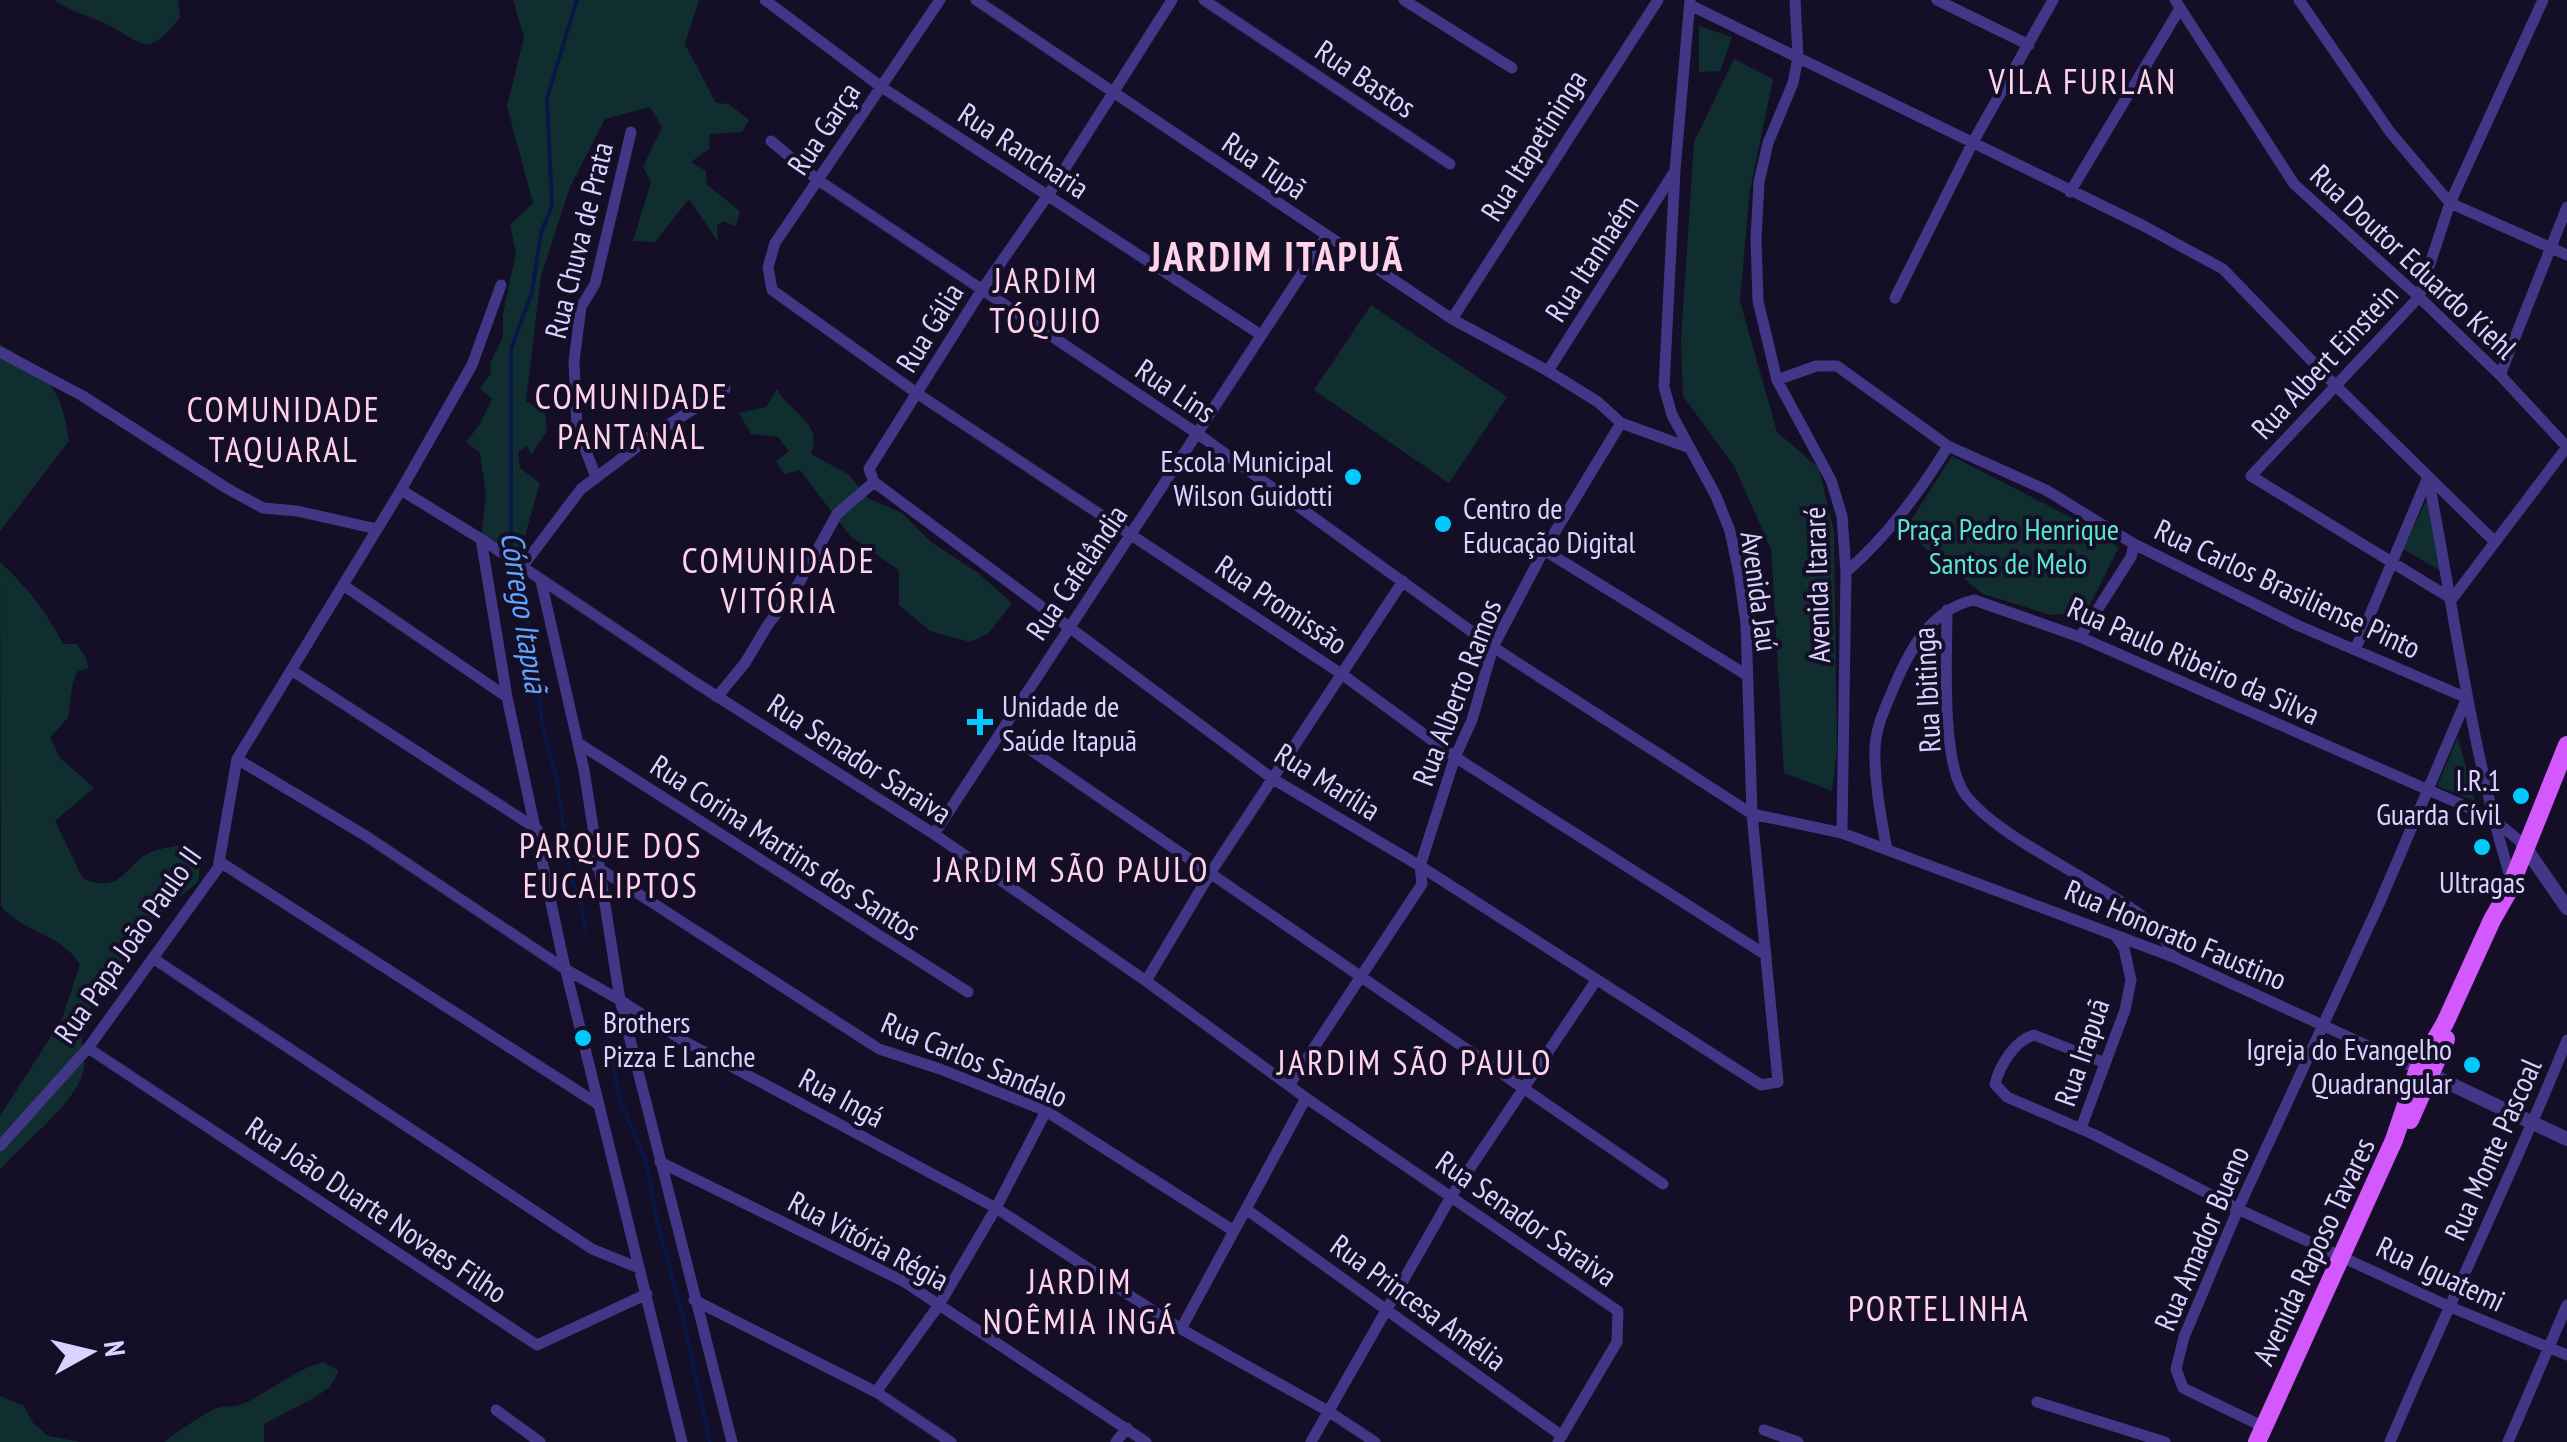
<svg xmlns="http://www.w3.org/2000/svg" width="2567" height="1442" viewBox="0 0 2567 1442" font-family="'PT Sans Narrow',sans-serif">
	<rect width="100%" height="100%" fill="#140e26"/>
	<path fill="#102e30" d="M54,0H178L180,17C146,61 143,42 106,24C88,15 71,12 54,0Z
		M513,0H699L685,44L716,103L729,104L749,120L742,132L710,134L709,149L691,162L706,171L707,185L740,211L736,226L723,221L717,225L718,242L689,199L655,242L633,241L651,182L643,167L662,127L650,107L605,119L570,187L541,276L526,401L545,413L547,431L531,455L527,446L518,452L520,468L540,483L525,536L511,560L481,539L486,496L480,453L466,442L480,424L492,399L480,389L491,373L490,363L503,337V314L516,253L510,225L533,203L507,106L524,37Z
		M1699,26L1732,37L1720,71L1699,72Z
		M1734,59L1773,79L1750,190L1740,301L1777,432L1819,468L1834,532L1837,750L1832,791L1784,773L1771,549L1734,466L1683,396L1681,341L1694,142Z
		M1371,305L1507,397L1449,483L1314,390Z
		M0,344C46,371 62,388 69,441L0,531Z
		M777,389C791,415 823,421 811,454L848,474L868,498L902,513L931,542L977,572L1012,603L989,633L970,642L930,631L899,605V570L850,536L800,470L784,474L776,461L789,451L778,437L751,434L739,413L766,407Z
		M1952,456L2113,539L2118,549L2086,613L2051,615L1983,594L1904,531Z
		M2428,497L2444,573L2403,549Z
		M0,562C27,587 46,611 63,644H77L86,658L88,668L78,671L73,682L68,717L50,738L60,758L94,788L55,821L83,879C124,894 121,867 151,852C163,847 178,846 191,844L201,862L198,882L150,922C148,952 138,953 112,965C103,986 84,1013 82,1037C81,1047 86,1058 84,1068C78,1103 21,1144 0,1170V1116L62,1019L80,964C60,933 23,933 1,906Z
		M2458,737L2475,801L2437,786Z
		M323,1362L339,1371L330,1387L314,1398L264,1424V1442H165C172,1435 208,1411 217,1408C228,1405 236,1408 247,1402C273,1389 295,1370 323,1362Z
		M0,1396L24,1406L33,1423L48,1436L81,1442H0Z"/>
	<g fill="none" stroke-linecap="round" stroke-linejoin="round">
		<path stroke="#081745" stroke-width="4" d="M511,554V349L532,292L541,233L552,206L547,98L577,0
			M512,563L529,627L543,728L557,780L570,875L582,907L585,930
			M603,1014L620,1100L646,1161L657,1222L682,1313L710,1442"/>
		<path stroke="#423787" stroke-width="11" d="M765,0L880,86L1261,335
			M940,0L775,243L768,267L772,290L918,394L1343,675L1455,757L1766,955
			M976,0L1452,319L1548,371L1598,402L1621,423L1690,448
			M1204,0L1450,164
			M1404,0L1512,68
			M1795,0L1798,57L1793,83L1768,143L1759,182L1756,239L1758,301L1777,380L1831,480L1842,516L1846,572L1842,833
			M1937,0L2029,45
			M2175,0L2294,184L2419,297L2500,375L2567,447
			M2299,0L2390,132L2450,203L2567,255
			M1690,5L2142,225L2223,269L2337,387L2493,540
			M771,141L818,180L1198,434L1493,647L1752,814L1842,833L2115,935L2176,958L2418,1069
			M2070,192L2179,10
			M1895,298L1973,142L2053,0
			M1452,319L1658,0
			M0,352L81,395L228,489L263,508L297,511L377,529
			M1548,371L1673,174
			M2500,375L2567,207
			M1777,380L1816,366H1837L1948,446L2046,490L2134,544L2297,625L2467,698
			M596,477L577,428L574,361L581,307L595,284L631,132
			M2428,477C2454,609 2470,744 2509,873
			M874,482L1273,779L1420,866L1761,1085L1778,1082L1752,814L1746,624L1739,574L1730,531L1716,496L1672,415L1664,387L1675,170L1690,0
			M874,482L869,469L874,461L981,291L1048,195L1172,0
			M401,490L481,539L696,683L934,834L1146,981L1306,1098L1618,1311L1617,1342L1558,1442
			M481,539L507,697L563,959L682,1442
			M1544,550L1745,674
			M522,567L581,489L654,434L725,389
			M1846,572C1888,536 1920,492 1948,446
			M541,581L584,770L620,1000L732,1442
			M343,585L507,697
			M2452,599L2251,476L2419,297L2450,203L2543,0
			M2452,599L2567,447
			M1947,610C1947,653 1941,755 1963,791C1986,827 2062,864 2099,888C2132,908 2159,923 2176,958
			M2080,637L2131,557L2134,544
			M2356,648L2428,477
			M291,670L537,829
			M717,697L745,663L767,626L799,583L837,514L874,482
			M1003,731L1663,1184
			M578,743L968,992
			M237,759L366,836L565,969L620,1000L682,1040L996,1208L1181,1329L1328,1411L1375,1442
			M934,834L1326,237
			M1887,850C1881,817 1874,782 1875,748C1876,726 1885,709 1893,689C1910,649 1930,610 1974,600L2080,637L2458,803L2493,819L2521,842
			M220,862L598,1104
			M597,867L879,1049L940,1069L1046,1111L1234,1231
			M154,959L592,1249L639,1268
			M1146,981L1211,872L1403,581
			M88,1048L537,1345L647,1294
			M2103,1062L2034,1035C2015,1040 2000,1065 1995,1084L2007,1097L2095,1135L2238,1209L2448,1306L2567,1355
			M1290,1084L1422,884L1420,866L1455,757L1472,720L1493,647L1544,550L1621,423
			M2081,1128L2125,1010L2131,980L2124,948L2115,935
			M0,1146L88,1048L218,868L237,759L401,490L472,365L501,285
			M660,1162L903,1281L1146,1442
			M1246,1209L1562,1436
			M694,1300L876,1392L951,1442
			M1181,1329L1306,1098
			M876,1392L939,1305L996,1208L1046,1111
			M2037,1402L2165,1442
			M496,1410L540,1442
			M2264,1427L2183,1388L2176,1369L2184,1337L2238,1209L2379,904L2467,698
			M1764,1430L1798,1442
			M1116,1442L1127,1428
			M1311,1442L1452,1195L1595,982
			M2390,1442C2447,1307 2512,1176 2567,1040
			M2508,1442L2567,1305"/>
		<path stroke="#423787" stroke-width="14" d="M2522,843L2567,908
			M2423,1071L2567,1139"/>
		<path stroke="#d359ff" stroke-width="18" d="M2410,1120L2446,1039
			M2257,1442L2394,1140L2418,1069L2445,1023L2492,920L2508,892L2567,745"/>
	</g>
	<g fill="#00c9fd" stroke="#140e26" stroke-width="4">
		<circle cx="1353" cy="477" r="10"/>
		<circle cx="1443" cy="524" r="10"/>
		<path d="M975 707h10v10h10v10h-10v10h-10v-10h-10v-10h10z"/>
		<circle cx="2521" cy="796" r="10"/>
		<circle cx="2482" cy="847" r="10"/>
		<circle cx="583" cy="1038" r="10"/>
		<circle cx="2472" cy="1065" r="10"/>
	</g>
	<g text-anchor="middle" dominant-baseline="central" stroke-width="8" stroke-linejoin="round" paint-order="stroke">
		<g font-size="30" fill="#dcd2ff" stroke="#140e26">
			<text transform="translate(1366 78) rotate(34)">Rua Bastos</text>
			<text transform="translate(823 128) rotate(-56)">Rua Garça</text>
			<text transform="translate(1533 145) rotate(-58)">Rua Itapetininga</text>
			<text transform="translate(1024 150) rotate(33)">Rua Rancharia</text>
			<text transform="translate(1265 165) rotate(34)">Rua Tupã</text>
			<text transform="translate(578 240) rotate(-76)">Rua Chuva de Prata</text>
			<text transform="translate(1591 258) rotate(-57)">Rua Itanhaém</text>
			<text transform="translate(2414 261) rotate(43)">Rua Doutor Eduardo Kiehl</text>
			<text transform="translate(929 327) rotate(-58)">Rua Gália</text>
			<text transform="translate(2324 361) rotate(-47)">Rua Albert Einstein</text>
			<text transform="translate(1176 390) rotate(34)">Rua Lins</text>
			<text transform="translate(1076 572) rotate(-56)">Rua Cafelândia</text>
			<text transform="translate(1816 585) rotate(-92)">Avenida Itararé</text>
			<text transform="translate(2288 588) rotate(25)">Rua Carlos Brasiliense Pinto</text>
			<text transform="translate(1760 591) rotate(82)">Avenida Jaú</text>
			<text transform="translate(1282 604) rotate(34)">Rua Promissão</text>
			<text transform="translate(2194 660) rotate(24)">Rua Paulo Ribeiro da Silva</text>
			<text transform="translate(1926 690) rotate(-93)">Rua Ibitinga</text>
			<text transform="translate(1456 692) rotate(-69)">Rua Alberto Ramos</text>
			<text transform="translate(860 758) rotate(33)">Rua Senador Saraiva</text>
			<text transform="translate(1328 781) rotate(32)">Rua Marília</text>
			<text transform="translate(786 847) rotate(33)">Rua Corina Martins dos Santos</text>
			<text transform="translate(2176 934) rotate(23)">Rua Honorato Faustino</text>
			<text transform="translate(127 944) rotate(-55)">Rua Papa João Paulo II</text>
			<text transform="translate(2081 1052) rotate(-71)">Rua Irapuã</text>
			<text transform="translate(975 1059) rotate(23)">Rua Carlos Sandalo</text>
			<text transform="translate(842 1097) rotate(28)">Rua Ingá</text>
			<text transform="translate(2492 1149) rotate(-66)">Rua Monte Pascoal</text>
			<text transform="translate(377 1209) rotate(34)">Rua João Duarte Novaes Filho</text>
			<text transform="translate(1527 1218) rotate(35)">Rua Senador Saraiva</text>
			<text transform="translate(2201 1238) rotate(-67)">Rua Amador Bueno</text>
			<text transform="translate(869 1240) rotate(28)">Rua Vitória Régia</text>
			<text transform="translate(2313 1251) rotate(-65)">Avenida Raposo Tavares</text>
			<text transform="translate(2441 1273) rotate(25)">Rua Iguatemi</text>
			<text transform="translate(1419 1302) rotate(36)">Rua Princesa Amélia</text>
		</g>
		<g font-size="30" fill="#dcd2ff" stroke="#140e26" text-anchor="end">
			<text x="1333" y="460">Escola Municipal<tspan x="1333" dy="34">Wilson Guidotti</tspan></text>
			<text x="1463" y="507" text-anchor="start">Centro de<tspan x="1463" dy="34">Educação Digital</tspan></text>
			<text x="1002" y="705" text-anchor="start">Unidade de<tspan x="1002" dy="34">Saúde Itapuã</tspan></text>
			<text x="2501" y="779">I.R.1<tspan x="2501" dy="34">Guarda Cívil</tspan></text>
			<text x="2482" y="881" text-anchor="middle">Ultragas</text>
			<text x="603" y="1021" text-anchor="start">Brothers<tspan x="603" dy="34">Pizza E Lanche</tspan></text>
			<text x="2452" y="1048">Igreja do Evangelho<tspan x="2452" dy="34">Quadrangular</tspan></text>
		</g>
		<g font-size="30" fill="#59e5d0" stroke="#140e26">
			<text x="2008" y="528">Praça Pedro Henrique<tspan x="2008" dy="34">Santos de Melo</tspan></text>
		</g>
		<g font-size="32" font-style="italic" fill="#60a5ff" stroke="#140e26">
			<text transform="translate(525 612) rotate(81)">Córrego Itapuã</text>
		</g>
		<g font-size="35" letter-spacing="2.5" fill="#ffd4eb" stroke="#140e26">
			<text x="2083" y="81">VILA FURLAN</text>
			<text x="1046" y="280">JARDIM<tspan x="1046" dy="40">TÓQUIO</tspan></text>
			<text x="632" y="396">COMUNIDADE<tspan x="632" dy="40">PANTANAL</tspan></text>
			<text x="284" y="409">COMUNIDADE<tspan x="284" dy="40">TAQUARAL</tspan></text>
			<text x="779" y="560">COMUNIDADE<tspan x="779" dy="40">VITÓRIA</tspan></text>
			<text x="611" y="845">PARQUE DOS<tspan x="611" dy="40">EUCALIPTOS</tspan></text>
			<text x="1072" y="869">JARDIM SÃO PAULO</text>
			<text x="1415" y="1062">JARDIM SÃO PAULO</text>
			<text x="1080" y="1281">JARDIM<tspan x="1080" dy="40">NOÊMIA INGÁ</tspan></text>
			<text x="1939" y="1308">PORTELINHA</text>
		</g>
		<g font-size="40" font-weight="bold" letter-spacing="2.5" fill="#ffd4eb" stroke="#140e26">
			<text x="1277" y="256">JARDIM ITAPUÃ</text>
		</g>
	</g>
	<g transform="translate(90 1352) rotate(82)" stroke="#140e26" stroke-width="8" paint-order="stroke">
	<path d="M0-8L18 38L0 25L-18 38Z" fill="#dcd2ff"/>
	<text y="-15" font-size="28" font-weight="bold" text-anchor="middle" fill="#dcd2ff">N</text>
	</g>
</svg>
